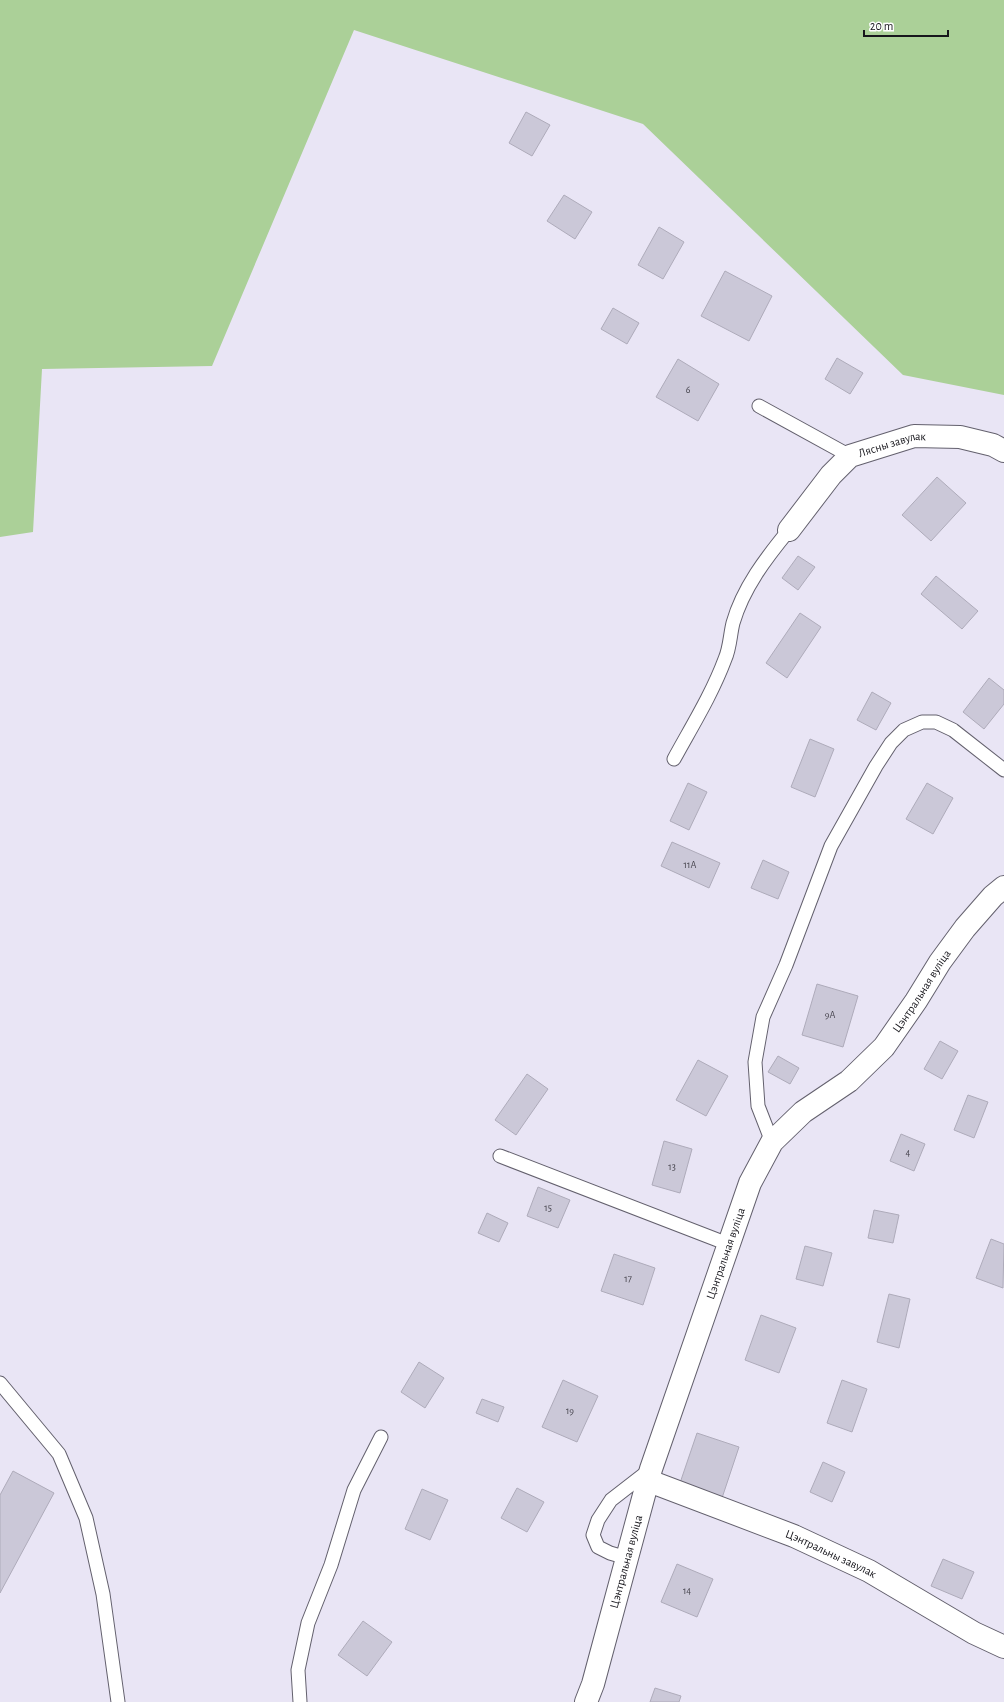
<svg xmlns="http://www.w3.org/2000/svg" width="1004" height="1702" viewBox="0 0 1004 1702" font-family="'Alegreya Sans',sans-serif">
	<rect width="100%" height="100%" fill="#e9e5f5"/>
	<path fill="#abd098" d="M0,0H1004V395L903,375L643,124L354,30L212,366L42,369L33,532L0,537Z"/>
	<path fill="#cbc8d8" stroke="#aeabba" d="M526,112L550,125L532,156L509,143Z
		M564,195L592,212L575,239L547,221Z
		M659,227L684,242L663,279L638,265Z
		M725,271L772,296L749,341L701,316Z
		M613,308L639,323L627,344L601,329Z
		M837,358L863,373L850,394L825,379Z
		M678,359L719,384L698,421L656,397Z
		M937,477L966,503L931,541L902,515Z
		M798,556L815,567L798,590L782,578Z
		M936,576L978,611L962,629L921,594Z
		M800,613L821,627L787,678L766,663Z
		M989,678L1004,690V704L984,729L963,712Z
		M872,692L891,703L876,730L857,720Z
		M810,739L834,749L815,797L791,787Z
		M688,783L707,792L689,830L670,821Z
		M927,783L953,798L933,834L906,819Z
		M672,842L720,863L709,888L661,866Z
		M763,860L789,872L778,899L751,888Z
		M817,984L858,996L843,1047L802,1035Z
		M940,1041L958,1051L942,1079L924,1069Z
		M778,1056L799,1068L790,1084L768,1072Z
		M698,1060L728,1076L706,1116L676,1100Z
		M527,1074L548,1089L516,1135L495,1120Z
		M968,1095L988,1102L974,1138L954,1130Z
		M901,1134L925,1144L914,1171L890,1161Z
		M664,1141L692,1149L680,1193L652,1185Z
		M538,1187L570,1200L558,1228L527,1216Z
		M874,1210L899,1215L893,1243L868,1238Z
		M487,1213L508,1223L499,1242L478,1233Z
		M991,1239L1004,1244L1003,1288L976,1278Z
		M805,1246L832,1253L823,1286L796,1279Z
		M614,1254L655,1268L643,1305L601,1291Z
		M889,1294L910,1299L899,1348L877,1342Z
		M761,1315L796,1328L779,1373L745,1360Z
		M419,1362L444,1378L425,1408L401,1392Z
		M563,1380L598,1396L577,1442L542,1427Z
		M842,1380L867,1389L852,1432L827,1423Z
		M482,1399L504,1407L498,1422L476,1413Z
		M697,1433L739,1447L722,1498L680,1483Z
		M823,1462L845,1472L832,1502L810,1492Z
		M13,1471L54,1493L0,1593V1495Z
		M517,1488L544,1502L527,1532L501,1518Z
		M422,1489L448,1500L430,1540L405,1529Z
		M943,1559L974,1572L962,1599L931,1586Z
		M677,1564L713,1579L697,1617L661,1602Z
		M363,1621L392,1642L367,1676L338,1655Z
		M655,1688L681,1696L679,1702H650Z"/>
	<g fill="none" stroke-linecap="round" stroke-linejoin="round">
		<defs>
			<path id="lane" d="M759,406L850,456
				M674,759C692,726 712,694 725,659C730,648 730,635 733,623C743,588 766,558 789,530
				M772,1142L758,1106L755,1062L763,1017L786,965L831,846L876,766L891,743L904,730L922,722H936L953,730L1004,770
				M500,1156L728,1244
				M0,1383L59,1454L86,1518L103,1594L118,1702
				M627,1558L610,1553L598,1547L593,1535L598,1520L611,1500L651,1469
				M300,1702L298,1670L308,1623L331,1565L354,1490L381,1437"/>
			<g id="street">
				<path id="s1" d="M789,530L831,475L850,456L914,436L960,437L993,445L1004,451"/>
				<path id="s2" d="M649,1481L794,1536L869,1571L974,1633L1004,1647"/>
				<path id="s3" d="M586,1702L593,1684L651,1469L750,1183L772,1142L803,1112L849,1081L884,1047L916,1001L940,962L965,928L993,896L1004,887"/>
			</g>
		</defs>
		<use href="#lane" stroke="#63606d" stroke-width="15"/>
		<use href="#street" stroke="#63606d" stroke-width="24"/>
		<use href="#lane" stroke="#fff" stroke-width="13"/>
		<use href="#street" stroke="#fff" stroke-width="22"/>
	</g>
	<g text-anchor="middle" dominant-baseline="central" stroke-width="3" stroke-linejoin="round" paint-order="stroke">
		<g font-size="10" fill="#44424b">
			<text x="688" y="390">6</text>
			<text x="690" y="865">11А</text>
			<text x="830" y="1015">9А</text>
			<text x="908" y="1153">4</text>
			<text x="672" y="1167">13</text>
			<text x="548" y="1208">15</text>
			<text x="628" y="1279">17</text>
			<text x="570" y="1411">19</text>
			<text x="687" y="1591">14</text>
		</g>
		<g font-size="12" fill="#17161c" stroke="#fff">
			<text stroke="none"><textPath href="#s1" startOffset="140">Лясны завулак</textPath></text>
			<text stroke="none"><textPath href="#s3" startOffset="806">Цэнтральная вуліца</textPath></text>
			<text stroke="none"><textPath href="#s3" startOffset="470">Цэнтральная вуліца</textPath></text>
			<text stroke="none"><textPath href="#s2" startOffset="196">Цэнтральны завулак</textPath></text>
			<text stroke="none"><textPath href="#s3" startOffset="146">Цэнтральная вуліца</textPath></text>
		</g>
	</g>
	<path d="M864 30v6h84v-6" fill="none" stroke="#17161c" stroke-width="2"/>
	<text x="870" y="30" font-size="12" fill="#17161c" stroke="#ffffff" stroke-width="3" paint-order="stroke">20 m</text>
</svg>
